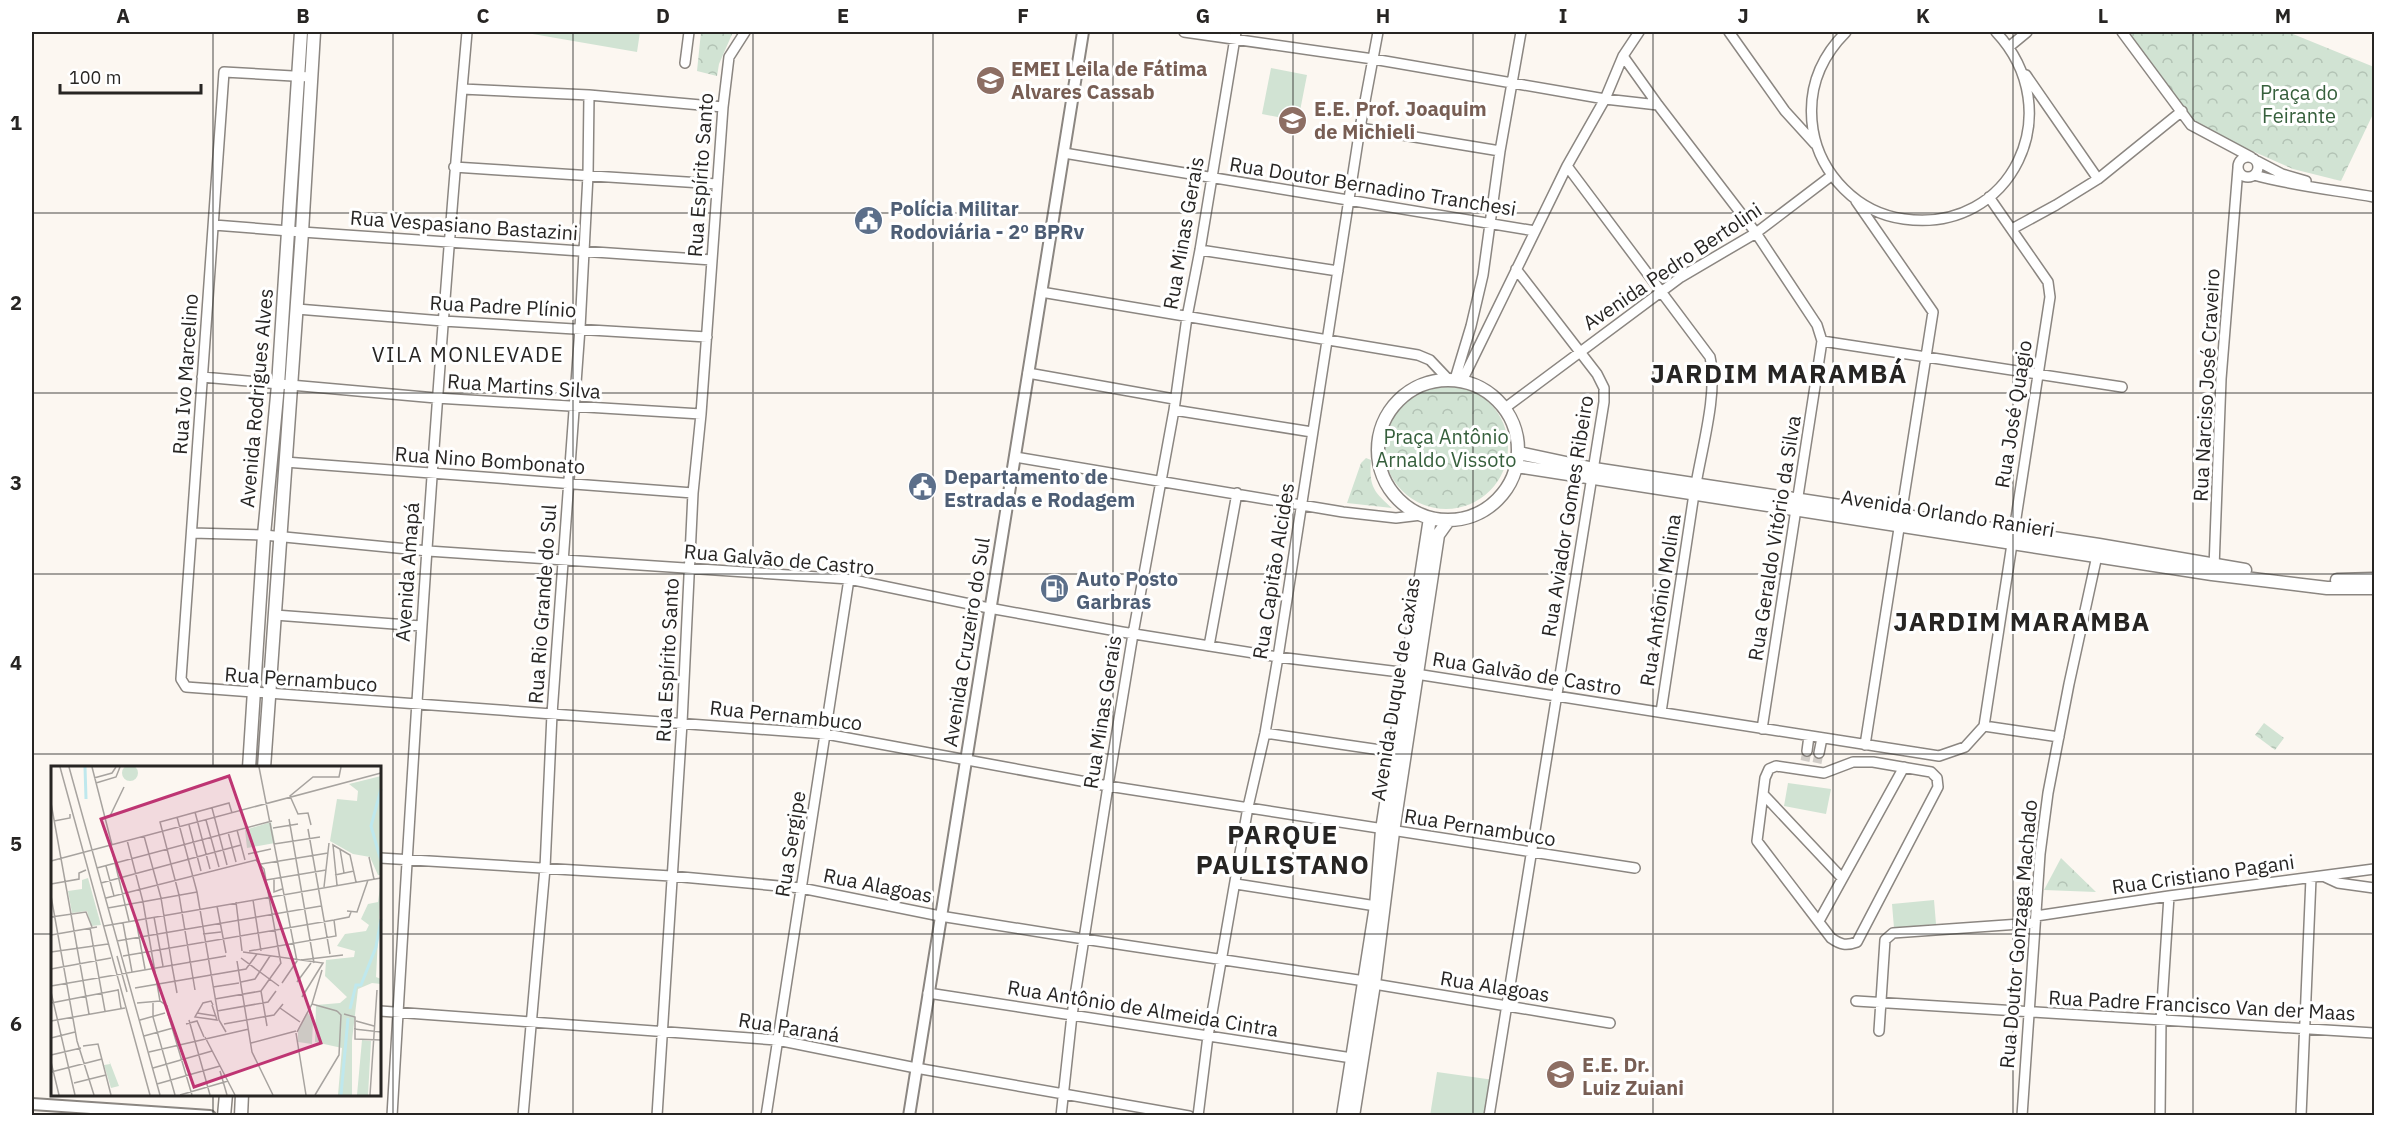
<svg xmlns="http://www.w3.org/2000/svg" width="2406" height="1147" viewBox="0 0 2406 1147" font-family="'IBM Plex Sans',sans-serif">
	<defs>
		<pattern id="park-crowns" width="20" height="18" patternUnits="userSpaceOnUse" patternTransform="scale(1.5)"><rect width="20" height="18" fill="#d1e3d3"/><path d="M2 6a3 3 0 1 1 6 0M12 15a3 3 0 1 1 6 0" fill="none" stroke="#b3c3b5"/></pattern>
	</defs>
	<rect width="100%" height="100%" fill="#fcf7f1"/>
	<path fill="#d1e3d3" d="M521,32H640L637,52Z
		M1271,68L1307,75L1298,121L1262,114Z
		M1788,783L1831,789L1826,814L1784,806Z
		M1934,900L1936,924L1894,928L1892,904Z
		M1437,1072L1494,1080L1487,1115L1430,1116Z"/>
	<path fill="url(#park-crowns)" d="M701,32H733L719,64L717,76L697,71Z
		M2123,32H2288L2374,67V112L2341,181L2293,169L2232,142L2195,121Z
		M1384 447a62 62 0 1 1 124 0a62 62 0 1 1-124 0Z
		M1366,458L1371,460C1369,486 1373,491 1392,508L1347,503L1361,463Z
		M2264,723L2284,738L2275,750L2255,735Z
		M2061,858L2096,892L2044,890Z"/>
	<g fill="none" stroke-linecap="round" stroke-linejoin="round">
		<path stroke="#d1cdc8" stroke-width="9" stroke-dasharray="9 4.5" stroke-linecap="butt" d="M1805,761L1807,751
			M1817,763L1819,753"/>
		<defs>
			<path id="minor" d="M1184,32L1373,59L1605,99L1658,105
				M1729,32L1785,111L1815,144
				M1846,32C1819,59 1807,92 1813,130C1817,154 1828,173 1844,189C1861,206 1881,216 1904,219C2012,234 2070,111 1996,32
				M2122,32L2191,125L2251,157
				M2010,46L2027,32
				M1623,56L1658,105L1756,233L1817,325L1822,341L1762,729
				M685,63L689,32
				M2026,75L2098,179
				M310,77L224,72L181,679L186,687L826,734L1108,786L1635,868
				M462,89L589,95L723,107
				M1360,128L1500,151
				M1064,153L1535,231
				M2238 167a10 10 0 1 1 20 0a10 10 0 1 1-20 0Z
				M2257,161L2282,174L2306,181
				M1567,166L1710,357C1718,392 1702,448 1696,484
				M454,167L717,184
				M2254,175C2293,186 2335,190 2374,197
				M1856,201L1933,312L1865,745
				M214,225L302,232L712,260
				M2012,229L2056,205L2098,179L2182,111
				M1200,250L1338,271
				M1041,292L1418,355L1430,360L1448,379
				M297,309L443,321L707,337
				M1822,341L2122,387
				M1028,373L1174,399
				M202,377L436,398L701,414
				M1455,379L1471,326L1483,275L1500,151L1521,32
				M1462,381L1567,166L1605,99L1623,56L1639,32
				M1505,408L1681,277L1756,233L1831,176
				M1174,410L1312,432
				M1015,457L1343,512L1396,518L1421,515
				M285,462L693,493
				M192,533L264,535L428,551L849,579L989,608L1122,632L1278,657L1416,674L1939,756L1965,747L1984,726
				M2214,568L2221,379L2238,168
				M275,615L421,626
				M1209,646L1237,493
				M1661,712L1694,494
				M1984,726L2050,297L2048,282L1989,197
				M1984,726L2059,737
				M1265,733L1394,752
				M1807,751L1809,736
				M1819,753L1822,738
				M1853,762H1873L1931,772L1937,778L1938,787L1857,942C1846,946 1841,945 1831,938L1757,841L1765,778L1769,769L1776,766L1824,773Z
				M1763,794L1842,878
				M380,858L671,876L801,888L940,916L1084,939L1365,981
				M2325,877L2338,883L2374,888
				M1236,884L1376,906
				M2036,916L2169,896L2374,869
				M1819,921L1904,767
				M1374,984L1610,1023
				M928,993L1352,1058
				M1856,1001L2374,1033
				M380,1011L777,1040L916,1068L1189,1116
				M1879,1031L1885,940L1893,933L2035,923
				M392,1116C413,754 435,392 467,32
				M523,1116L545,868L552,714L580,328L588,175L589,95
				M657,1116L682,723L693,493L701,414L723,107L729,57L745,32
				M766,1116L849,579
				M1061,1116L1072,1015L1108,786L1133,634L1174,410L1187,317L1200,250L1236,32
				M1198,1116L1208,1036L1248,807L1265,733L1278,657L1360,128L1378,32
				M1489,1116L1604,402V388L1597,374L1516,269
				M2022,1116L2040,854L2048,793L2069,684L2098,551
				M2160,1116L2161,1020L2169,896
				M2301,1116L2311,878"/>
			<path id="tertiary" d="M32,1104L210,1116
				M909,1116L1083,32"/>
			<path id="secondary" d="M1378 450a70 70 0 1 1 140 0a70 70 0 1 1-140 0Z
				M1519,453L1594,469L2099,545L2245,570
				M1516,466L2212,574L2327,588H2374
				M2337,580L2374,579
				M249,768L264,535L278,385L301,32
				M264,768L302,232L314,32
				M224,1116L226,1094
				M241,1116L242,1094
				M1343,1116L1376,906L1382,830L1430,518
				M1353,1116L1374,984L1393,832L1438,535L1448,521"/>
		</defs>
		<use href="#minor" stroke="#8b8681" stroke-width="12"/>
		<use href="#tertiary" stroke="#8b8681" stroke-width="14"/>
		<use href="#secondary" stroke="#8b8681" stroke-width="15"/>
		<use href="#minor" stroke="#fff" stroke-width="9"/>
		<use href="#tertiary" stroke="#fff" stroke-width="10"/>
		<use href="#secondary" stroke="#fff" stroke-width="12"/>
	</g>
	<path fill="none" stroke="#272523" stroke-width="1.5" stroke-opacity="0.55" d="M213,32V768M393,32V1116M573,32V1116M753,32V1116M933,32V1116M1113,32V1116M1293,32V1116M1473,32V1116M1653,32V1116M1833,32V1116M2013,32V1116M2193,32V1116M32,213H2374M32,393H2374M32,574H2374M32,754H2374M32,934H52M380,934H2374M213,1094V1116"/>
	<defs>
		<symbol id="school-disc" viewBox="-11 -11 22 22"><circle r="9.5" fill="#8d6e63" stroke="#fff"/><path d="M0-5L7-2L0 1L-7-2ZM-4 1L0 2.5L4 1V4Q0 6-4 4Z" fill="#fff"/></symbol>
		<symbol id="civic-disc" viewBox="-11 -11 22 22"><circle r="9.5" fill="#5c6f8a" stroke="#fff"/><path d="M-.6-6.5H3V-4.5H.6V-3L4-1V1h2V6H-6V1h2V-1L-.6-3ZM-1.2 2.5V6h2.4V2.5Z" fill="#fff"/></symbol>
		<symbol id="fuel-disc" viewBox="-11 -11 22 22"><circle r="9.5" fill="#5c6f8a" stroke="#fff"/><path d="M-5.5-6h7V0h2V4h1.3V-2.5L3-4.5l.8-.8L6-3V5H2.5V1h-1V6h-7ZM-4.2-4.7v3.2H.2V-4.7Z" fill="#fff"/></symbol>
	</defs>
	<g fill-rule="evenodd">
		<use href="#school-disc" x="974" y="64" width="33" height="33"/>
		<use href="#school-disc" x="1276" y="104" width="33" height="33"/>
		<use href="#civic-disc" x="852" y="204" width="33" height="33"/>
		<use href="#civic-disc" x="906" y="470" width="33" height="33"/>
		<use href="#fuel-disc" x="1038" y="572" width="33" height="33"/>
		<use href="#school-disc" x="1544" y="1058" width="33" height="33"/>
	</g>
	<g text-anchor="middle" dominant-baseline="central" stroke-width="6" stroke-linejoin="round" paint-order="stroke">
		<g font-size="20" font-weight="bold" fill="#785e54" stroke="#fff" text-anchor="start">
			<text x="1011" y="68">EMEI Leila de Fátima<tspan x="1011" dy="23">Alvares Cassab</tspan></text>
			<text x="1314" y="108">E.E. Prof. Joaquim<tspan x="1314" dy="23">de Michieli</tspan></text>
			<text x="1582" y="1064">E.E. Dr.<tspan x="1582" dy="23">Luiz Zuiani</tspan></text>
		</g>
		<g font-size="20" fill="#37603d" stroke="#fff">
			<text x="2299" y="92">Praça do<tspan x="2299" dy="23">Feirante</tspan></text>
			<text x="1446" y="436">Praça Antônio<tspan x="1446" dy="23">Arnaldo Vissoto</tspan></text>
		</g>
		<g font-size="20" fill="#272523" stroke="#fff">
			<text transform="translate(700 175) rotate(-86)">Rua Espírito Santo</text>
			<text transform="translate(1373 186) rotate(9)">Rua Doutor Bernadino Tranchesi</text>
			<text transform="translate(464 225) rotate(4)">Rua Vespasiano Bastazini</text>
			<text transform="translate(1183 233) rotate(-80)">Rua Minas Gerais</text>
			<text transform="translate(1672 266) rotate(-34)">Avenida Pedro Bertolini</text>
			<text transform="translate(503 306) rotate(3)">Rua Padre Plínio</text>
			<text transform="translate(185 374) rotate(-86)">Rua Ivo Marcelino</text>
			<text transform="translate(2206 385) rotate(-87)">Rua Narciso José Craveiro</text>
			<text transform="translate(524 386) rotate(4)">Rua Martins Silva</text>
			<text transform="translate(256 398) rotate(-85)">Avenida Rodrigues Alves</text>
			<text transform="translate(2013 414) rotate(-81)">Rua José Quagio</text>
			<text transform="translate(490 460) rotate(4)">Rua Nino Bombonato</text>
			<text transform="translate(1948 513) rotate(9)">Avenida Orlando Ranieri</text>
			<text transform="translate(1567 516) rotate(-81)">Rua Aviador Gomes Ribeiro</text>
			<text transform="translate(1774 538) rotate(-81)">Rua Geraldo Vitório da Silva</text>
			<text transform="translate(779 559) rotate(5)">Rua Galvão de Castro</text>
			<text transform="translate(1273 571) rotate(-81)">Rua Capitão Alcides</text>
			<text transform="translate(407 572) rotate(-86)">Avenida Amapá</text>
			<text transform="translate(1660 600) rotate(-81)">Rua Antônio Molina</text>
			<text transform="translate(542 604) rotate(-86)">Rua Rio Grande do Sul</text>
			<text transform="translate(966 642) rotate(-81)">Avenida Cruzeiro do Sul</text>
			<text transform="translate(667 660) rotate(-87)">Rua Espírito Santo</text>
			<text transform="translate(1527 673) rotate(9)">Rua Galvão de Castro</text>
			<text transform="translate(301 679) rotate(4)">Rua Pernambuco</text>
			<text transform="translate(1395 689) rotate(-81)">Avenida Duque de Caxias</text>
			<text transform="translate(1102 712) rotate(-81)">Rua Minas Gerais</text>
			<text transform="translate(786 715) rotate(6)">Rua Pernambuco</text>
			<text transform="translate(1480 827) rotate(9)">Rua Pernambuco</text>
			<text transform="translate(790 844) rotate(-81)">Rua Sergipe</text>
			<text transform="translate(2203 874) rotate(-8)">Rua Cristiano Pagani</text>
			<text transform="translate(878 885) rotate(11)">Rua Alagoas</text>
			<text transform="translate(2018 934) rotate(-85)">Rua Doutor Gonzaga Machado</text>
			<text transform="translate(1495 986) rotate(9)">Rua Alagoas</text>
			<text transform="translate(2202 1005) rotate(3)">Rua Padre Francisco Van der Maas</text>
			<text transform="translate(1143 1008) rotate(9)">Rua Antônio de Almeida Cintra</text>
			<text transform="translate(789 1027) rotate(9)">Rua Paraná</text>
		</g>
		<g font-size="20" font-weight="bold" fill="#4e5e75" stroke="#fff" text-anchor="start">
			<text x="890" y="208">Polícia Militar<tspan x="890" dy="23">Rodoviária - 2º BPRv</tspan></text>
			<text x="944" y="476">Departamento de<tspan x="944" dy="23">Estradas e Rodagem</tspan></text>
			<text x="1076" y="578">Auto Posto<tspan x="1076" dy="23">Garbras</tspan></text>
		</g>
		<g font-size="21" letter-spacing="1.5" fill="#272523" stroke="#fff">
			<text x="468" y="354">VILA MONLEVADE</text>
		</g>
		<g font-size="26" font-weight="bold" letter-spacing="1.5" fill="#272523" stroke="#fff">
			<text x="1779" y="373">JARDIM MARAMBÁ</text>
			<text x="2022" y="621">JARDIM MARAMBA</text>
			<text x="1283" y="834">PARQUE<tspan x="1283" dy="30">PAULISTANO</tspan></text>
		</g>
	</g>
	<g transform="translate(51 766)">
		<rect width="330" height="330" fill="#fcf7f1"/>
		<path d="M71 7a8 8 0 1 1 16 0a8 8 0 1 1-16 0ZM220,56L224,77L196,82L194,64ZM37,112L50,159L40,160L36,145L21,147L17,125L31,123V114Z" fill="#d1e3d3"/>
		<path d="M330,10V109H327L319,91L302,88L279,75L286,33L306,35L307,25L298,18ZM330,114L325,211L330,213V218L321,217L307,223L301,274V329H287L291,282L264,276L265,239L289,237L296,231L274,210L275,194L303,191L304,185L286,180L294,168L315,165L318,159L310,153L317,138L327,136Z" fill="#d1e3d3"/>
		<path d="M256,246L262,254L261,278L247,276V263ZM311,274L320,275L317,329H306ZM58,294L68,320L60,322L53,299L59,298Z" fill="#d1e3d3"/>
		<path fill="none" stroke="#bfe8ed" stroke-width="3" d="M34,1L35,33M330,23L320,60L330,95M299,243L305,219H310L325,181L330,153M290,329L297,252"/>
		<path fill="none" stroke="#a7a39f" stroke-width="1.5" d="M9,1L99,329M18,1L109,329M41,1L61,79M208,1L246,195L231,217M43,12L61,7L65,1M45,17L65,11L69,1M0,37L38,248M161,42L176,99M144,46L159,103M54,51L59,50L73,21M126,51L146,126L168,254L175,266M238,53L263,197M155,54L168,101M3,55L19,52V48M138,59L150,105M260,59L257,47L247,48L239,30L262,11H288L290,1M222,62L247,58M257,63L279,188M186,64L194,94M177,66L185,96M93,70L110,132L121,199M76,74L92,136L109,235M223,78L269,71M60,80L78,155M289,83L293,107M197,88L220,83M318,91L323,113M0,95L330,7M210,98L277,87M55,100L63,130M46,102L221,55M284,109L303,105M223,113V126L231,123M215,114L275,104M50,117L190,79M0,118L28,113V107L35,104M286,119L282,79L299,89L305,116M273,121L278,77M0,130L26,275L43,329M55,132L205,94L213,103L230,198M202,134L210,185M185,136L191,185M166,140L175,187M57,142L146,126M296,145L306,146L317,114M0,151L35,146L41,161M103,151L112,200M85,154L94,203M72,157L81,206M53,160L330,112M39,162L54,245M152,168L170,166M0,169L46,161M66,175L270,140M198,185L285,170L283,154M0,186L57,178M192,186L272,197L251,231M66,190L76,226M72,190L283,154L298,151L300,146M190,192L228,220M250,194L292,189M186,195L201,286L222,329M121,200L126,227M0,203L60,192M190,216L204,213L219,190M246,216L260,197M0,220L175,190M162,221L188,217M84,222L195,203L206,188M67,223L70,242M144,224L128,129L109,56L178,37L181,47M210,225L216,260M0,226L24,329M164,233L210,225L230,197M0,237L67,224M86,237L109,235L116,240L117,245M102,237V251L124,329M261,238L286,245M161,239L166,254L144,251L152,237L160,235L162,239M229,242L249,256M166,245L217,236L225,225M146,247L165,250M117,248L141,329M293,248L304,251V273L330,274M89,254L114,247M138,254L159,329M0,255L74,242M305,255L323,260M135,258L146,255L153,271M173,258L223,249L232,238M303,263L330,266M246,266L261,238L271,204M245,267L255,329M93,270L122,262M154,271L184,329M0,272L24,266M200,277L245,265M32,280L47,278L60,329M98,286L198,263M0,289L30,282M0,296L8,329M102,302L161,285M169,305L176,329M0,306L51,293M23,317L55,309M106,318L169,300M129,329L177,315M264,329L288,289L290,249L286,245M319,329L326,224"/>
		<path fill="#be3573" fill-opacity="0.15" stroke="#be3573" stroke-width="3" d="M178,10L270,277L143,321L50,53Z"/>
		<rect width="330" height="330" fill="none" stroke="#272523" stroke-width="3"/>
	</g>
	<rect width="2406" height="1147" fill="none" stroke="#ffffff" stroke-width="66"/>
	<path d="M60 84v9h141v-9" fill="none" stroke="#272523" stroke-width="3"/>
	<text x="69" y="84" font-size="18" fill="#272523" stroke="#ffffff" stroke-width="4.5" paint-order="stroke">100 m</text>
	<rect x="33" y="33" width="2340" height="1081" fill="none" stroke="#272523" stroke-width="2"/>
	<g font-size="20" text-anchor="middle" font-weight="bold" fill="#272523">
		<text x="123" y="23">A</text>
		<text x="303" y="23">B</text>
		<text x="483" y="23">C</text>
		<text x="663" y="23">D</text>
		<text x="843" y="23">E</text>
		<text x="1023" y="23">F</text>
		<text x="1203" y="23">G</text>
		<text x="1383" y="23">H</text>
		<text x="1563" y="23">I</text>
		<text x="1743" y="23">J</text>
		<text x="1923" y="23">K</text>
		<text x="2103" y="23">L</text>
		<text x="2283" y="23">M</text>
		<text x="16" y="130">1</text>
		<text x="16" y="310">2</text>
		<text x="16" y="490">3</text>
		<text x="16" y="670">4</text>
		<text x="16" y="851">5</text>
		<text x="16" y="1031">6</text>
	</g>
</svg>
